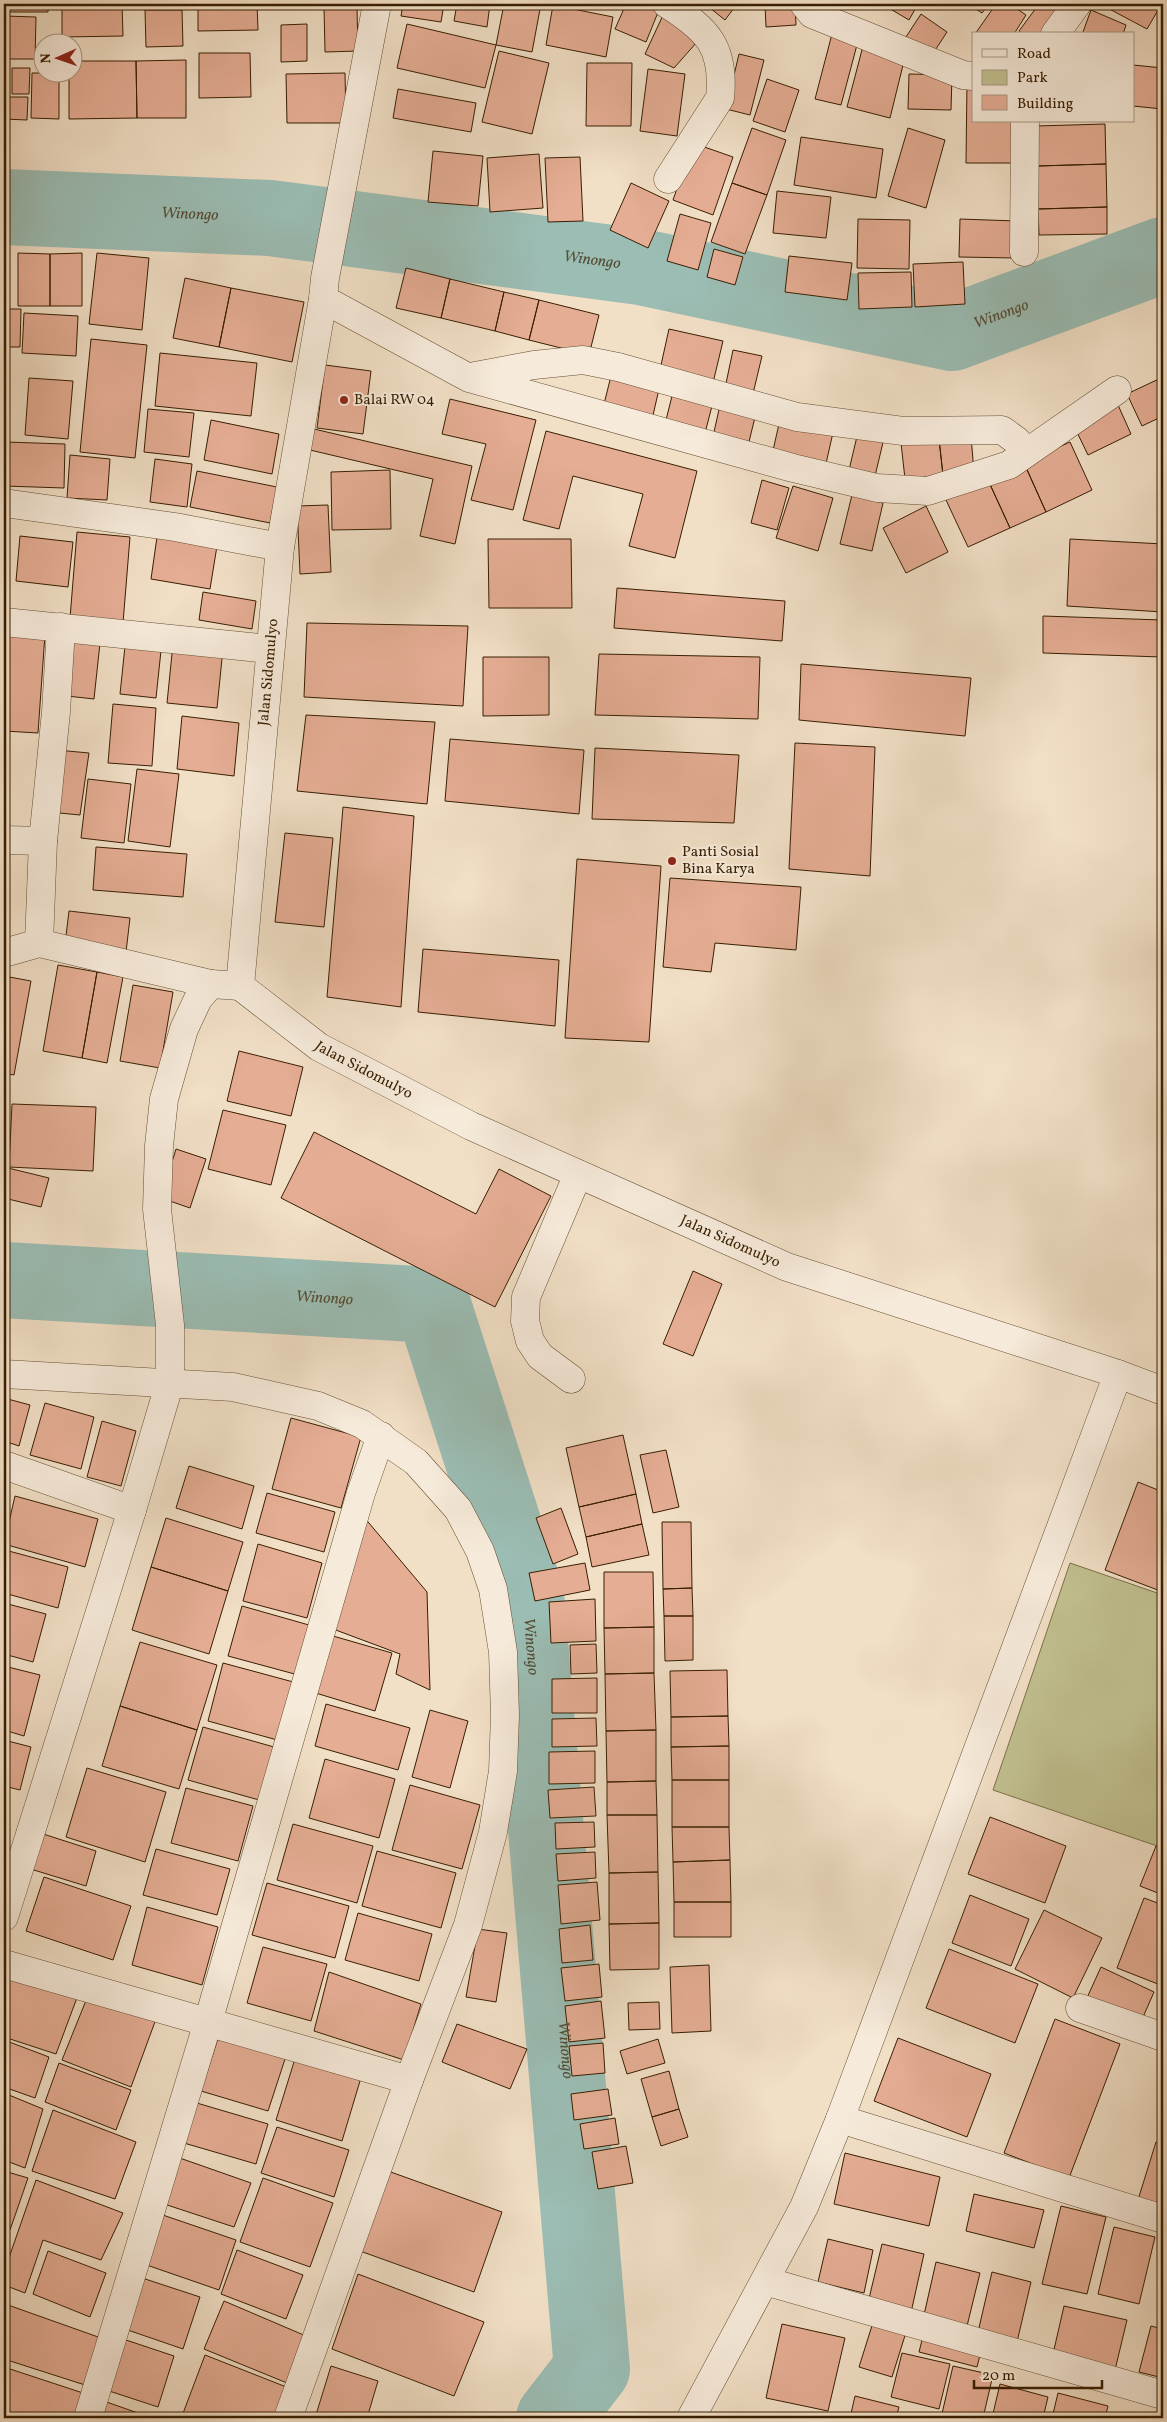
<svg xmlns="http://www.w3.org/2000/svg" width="1167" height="2422" viewBox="0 0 1167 2422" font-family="Vollkorn,serif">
	<rect width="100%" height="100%" fill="#f1dfc6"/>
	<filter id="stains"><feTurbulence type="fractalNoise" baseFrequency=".004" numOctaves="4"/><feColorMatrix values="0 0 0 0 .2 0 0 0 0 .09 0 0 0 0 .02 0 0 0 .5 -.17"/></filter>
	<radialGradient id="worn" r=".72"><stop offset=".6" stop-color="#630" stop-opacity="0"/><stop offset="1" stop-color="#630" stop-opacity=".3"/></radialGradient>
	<path fill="#c1c090" stroke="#7c6f48" d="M1070,1563L1163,1595V1848L993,1790Z"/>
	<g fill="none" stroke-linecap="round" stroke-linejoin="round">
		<g stroke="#9bbdb4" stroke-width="76">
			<path id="s1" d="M4,207L270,218L641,267L952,333L1163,255"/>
			<path id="s2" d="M4,1280L433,1305L526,1595L592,2369L554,2418"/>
		</g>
	</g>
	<path fill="#e5ad94" stroke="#381e01" d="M4,4H48V12H4Z
		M62,4H122L123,36L62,37Z
		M198,4H257L258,30L198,31Z
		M403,4H444L441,22L401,16Z
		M457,4H490L487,27L454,21Z
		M504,4H541L532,52L496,45Z
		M626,4L661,5L646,42L615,29Z
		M705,4H737L725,20Z
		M765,4H795L796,25L766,27Z
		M882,4H918L909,20Z
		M968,4H989L982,13Z
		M996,4H1010L1026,15L1014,34H975Z
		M1039,4H1057L1065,10L1048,34H1023L1019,31Z
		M1100,4H1158L1161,5L1147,29Z
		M553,5L613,17L606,57L546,45Z
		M324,8H357L358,51L325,52Z
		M145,10H182L183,46L146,47Z
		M1091,10L1126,25L1123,34H1088L1083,32Z
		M664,13L697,42L674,68L645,54Z
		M921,14L947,32L930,58L904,40Z
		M4,16L36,17L35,59H4Z
		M307,24V61L281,62V25Z
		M407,24L496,45L485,88L397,68Z
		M832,34L858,41L841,105L815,99Z
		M863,46L905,57L890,118L847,107Z
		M499,51L549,63L532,134L482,122Z
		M199,53H250L251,97L199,98Z
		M739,54L764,60L750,115L726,109Z
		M186,60V118H137L136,61Z
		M72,61H136L137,118L69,119V72H72Z
		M587,63H632L631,126H586Z
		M1133,65L1163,68L1162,109L1133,106Z
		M4,66H9L8,94H4Z
		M12,68H30L29,94H12Z
		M648,69L685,74L677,136L640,131Z
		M32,73H59V119L31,118Z
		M345,73L346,123H287L286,74Z
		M909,74L952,75L951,110L908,109Z
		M767,79L799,90L785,132L753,121Z
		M967,82H973V121H1013V163H966Z
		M398,89L476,103L471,132L393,118Z
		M4,97H28L27,120L4,119Z
		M1105,124L1106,164L1037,166L1036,126Z
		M752,128L786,140L767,195L732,183Z
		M908,128L945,140L926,208L888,196Z
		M801,137L883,149L876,198L794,185Z
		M693,143L733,157L713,215L673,200Z
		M433,151L483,156L478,206L428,202Z
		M539,154L543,208L490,212L487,158Z
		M580,157L583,221L548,222L545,158Z
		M1106,164L1107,207L1038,209L1037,166Z
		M631,183L669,201L648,248L610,230Z
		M732,183L767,195L745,254L711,242Z
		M777,191L831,197L826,238L773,233Z
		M1107,207V234L1039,235L1038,209Z
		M680,214L711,223L698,270L667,261Z
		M858,219L910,220L909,269L857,268Z
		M960,219L1016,221L1015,258L959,257Z
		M714,249L743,257L735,285L707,277Z
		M18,253L50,254V306H18Z
		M82,253V306H50V254Z
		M97,253L149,258L142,330L89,324Z
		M789,256L852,263L847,300L785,292Z
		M963,262L965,304L915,307L913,264Z
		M406,268L450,279L441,318L396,308Z
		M911,272L912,307L859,309L858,273Z
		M185,278L231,288L219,347L173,338Z
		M450,279L504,292L495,331L441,318Z
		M231,288L304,302L292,362L219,347Z
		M504,292L539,300L529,340L495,331Z
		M539,300L599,315L589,355L529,340Z
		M4,309H21L20,347H4Z
		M24,313L78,316L76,356L22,353Z
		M669,329L723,341L712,387L659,374Z
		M91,339L147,345L135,458L80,452Z
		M4,348H9L6,408H4Z
		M733,350L762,356L751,402L724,393Z
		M160,353L257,363L251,416L155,406Z
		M325,365L371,371L363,434L317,428Z
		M611,376L659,389L651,424L602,412Z
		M1163,377V416L1142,426L1127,394Z
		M29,378L73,381L68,439L25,435Z
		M673,392L713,402L704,437L664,428Z
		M450,399L536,420L513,510L471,500L486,444L442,434Z
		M720,405L756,413L747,450L712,441Z
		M1118,405L1131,434L1088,455L1074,426Z
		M148,409L194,413L189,457L144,452Z
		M781,415L834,428L825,468L772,455Z
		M211,420L279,434L272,474L204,460Z
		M859,428L885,434L875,476L849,470Z
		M314,429L472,466L455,544L420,536L433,479L310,450Z
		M546,431L697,471L675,558L629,546L643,494L573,476L559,529L523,520Z
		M971,436L974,472L943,475L939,439Z
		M939,439L943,475L905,479L901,443Z
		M6,442L65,444L64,488L4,486Z
		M1070,442L1092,490L1046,512L1024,463Z
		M70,455L110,459L107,500L67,498Z
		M155,459L192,464L187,507L150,502Z
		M1024,463L1046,512L1010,528L988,480Z
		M390,470L391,529L332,530L331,472Z
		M197,471L277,487L270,523L190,507Z
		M762,480L789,488L777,530L751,523Z
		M988,480L1010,528L968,547L946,500Z
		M793,486L833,498L818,551L776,538Z
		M852,495L883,503L872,551L840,544Z
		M328,505L331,572L300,574L297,506Z
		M926,506L948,552L906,573L883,528Z
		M77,532L130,537L123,623L70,618Z
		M20,536L73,542L68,587L16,581Z
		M157,537L217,546L210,589L151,579Z
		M488,539H571L572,608H489Z
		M1070,539L1163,544V612L1067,606Z
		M617,588L785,601L782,641L614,628Z
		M203,592L256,601L252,629L199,620Z
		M1043,616L1162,620V657L1043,653Z
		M307,623L468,626L463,706L304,697Z
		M4,630L45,634L38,733L4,731Z
		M126,637L162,641L156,698L120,694Z
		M73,640L100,643L94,699L67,696Z
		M173,644L223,649L217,708L167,703Z
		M599,654L760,657L758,719L595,715Z
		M483,657H549V715L483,716Z
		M801,664L971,678L965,736L799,720Z
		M113,704L156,708L152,766L108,763Z
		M306,715L435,722L427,804L297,791Z
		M182,716L239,723L234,776L177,769Z
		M450,739L584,750L579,814L445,801Z
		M795,743L875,747L870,876L789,869Z
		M595,748L739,755L734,823L592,819Z
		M57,750L89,753L80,815L49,812Z
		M137,769L179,774L170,847L128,841Z
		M88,779L131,784L124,843L81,838Z
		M343,807L414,816L401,1007L327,997Z
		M285,833L333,838L324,927L275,922Z
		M96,847L187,854L183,897L93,890Z
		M577,859L661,866L649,1042L565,1038Z
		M670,878L801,887L796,950L715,943L711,972L663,967Z
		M69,911L130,918L126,952L65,944Z
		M423,949L559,960L555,1026L418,1012Z
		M58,965L97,972L82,1058L43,1051Z
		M97,972L123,977L107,1063L82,1058Z
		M4,976L31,981L14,1075L4,1073Z
		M133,985L173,992L160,1068L120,1061Z
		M239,1051L303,1067L291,1116L227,1101Z
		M12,1104L96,1107L93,1171L9,1167Z
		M223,1110L286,1125L271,1185L208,1169Z
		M314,1132L476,1214L499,1169L551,1196L495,1307L281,1198Z
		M176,1149L206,1159L190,1208L161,1198Z
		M4,1167L49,1178L41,1207L4,1198Z
		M693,1271L722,1284L693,1356L663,1344Z
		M4,1398L30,1405L19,1446L4,1441Z
		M45,1403L94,1417L81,1469L30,1455Z
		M291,1418L361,1437L341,1508L272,1489Z
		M102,1421L136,1431L121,1486L87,1477Z
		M623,1435L636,1494L579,1507L566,1448Z
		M666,1450L679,1507L653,1513L640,1455Z
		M189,1466L254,1486L242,1529L176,1508Z
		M1138,1482L1163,1492V1592L1105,1570Z
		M267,1493L335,1512L324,1552L256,1533Z
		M636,1494L642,1524L586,1537L579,1507Z
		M15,1496L98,1519L85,1567L4,1544Z
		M561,1508L578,1554L553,1564L536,1518Z
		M358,1510L427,1592L430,1690L396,1674L400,1654L325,1626Z
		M166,1518L243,1542L228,1591L151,1567Z
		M662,1522H691L692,1588L663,1589Z
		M642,1524L649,1555L592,1567L586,1537Z
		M258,1544L322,1563L307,1618L243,1601Z
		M5,1550L68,1567L58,1608L4,1593Z
		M585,1563L590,1590L535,1601L529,1573Z
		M151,1567L228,1591L209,1654L132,1630Z
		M604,1572H653L654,1627L604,1628Z
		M692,1588L693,1616H664L663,1589Z
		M595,1599L596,1641L551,1643L549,1602Z
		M4,1603L46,1614L33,1662L4,1654Z
		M242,1606L316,1627L302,1676L228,1656Z
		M664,1616H693V1660L665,1661Z
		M654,1627V1673L605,1674L604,1628Z
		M326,1634L392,1653L375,1711L309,1691Z
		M140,1642L217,1665L197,1730L120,1706Z
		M596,1644L597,1673L571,1674L570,1645Z
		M223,1663L297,1683L281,1741L208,1721Z
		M4,1666L40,1675L24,1736L4,1730Z
		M727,1670L728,1716L671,1717L670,1671Z
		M654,1673L656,1730L606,1731L605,1674Z
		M597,1678V1713H552V1679Z
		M326,1704L410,1728L398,1770L315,1746Z
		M120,1706L197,1730L179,1789L102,1766Z
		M430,1710L468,1721L450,1788L412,1777Z
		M728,1716L729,1746L671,1747V1717Z
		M596,1718L597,1746L552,1747V1719Z
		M203,1727L274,1747L259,1800L188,1780Z
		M656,1730V1781L607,1782L606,1731Z
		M4,1740L31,1747L20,1790L4,1786Z
		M729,1746V1780H672L671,1747Z
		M595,1751V1783L549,1784V1752Z
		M325,1759L395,1779L379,1838L309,1818Z
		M87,1768L166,1792L145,1862L66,1837Z
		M672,1780H729V1827H672Z
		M656,1781L657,1815H607V1782Z
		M410,1785L480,1805L462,1869L392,1850Z
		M594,1787L596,1816L550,1818L548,1790Z
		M186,1788L253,1806L238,1861L171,1843Z
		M607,1815H657L658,1872L609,1873Z
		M990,1817L1066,1846L1045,1903L968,1874Z
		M594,1822L595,1847L556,1849L555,1823Z
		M293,1824L373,1846L357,1903L277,1880Z
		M672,1827H729L730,1860L673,1862Z
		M34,1831L96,1851L86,1886L24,1867Z
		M1156,1846L1163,1849V1895L1140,1886Z
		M156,1849L230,1869L217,1915L143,1895Z
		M377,1851L456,1873L441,1928L362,1906Z
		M595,1852L596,1878L558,1881L556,1854Z
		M730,1860L731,1902H674L673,1862Z
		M658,1872L659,1923L609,1924V1873Z
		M44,1877L131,1906L113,1960L26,1931Z
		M597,1882L600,1920L561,1924L558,1885Z
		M267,1883L349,1906L335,1958L252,1935Z
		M970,1895L1029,1919L1011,1966L952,1943Z
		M1144,1898L1163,1905V1986L1117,1968Z
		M674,1902H731V1937H674Z
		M147,1907L218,1927L202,1985L132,1965Z
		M1044,1910L1102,1938L1073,1998L1015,1969Z
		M358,1913L432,1934L419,1981L345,1960Z
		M659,1923V1969L610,1970L609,1924Z
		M590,1925L593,1960L562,1963L559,1929Z
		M478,1929L507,1933L496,2002L466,1997Z
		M263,1947L327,1964L311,2021L247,2003Z
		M949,1949L1038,1984L1015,2043L926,2008Z
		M599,1964L602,1997L565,2001L561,1968Z
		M709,1965L711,2031L672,2033L670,1967Z
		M11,1967L81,1987L56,2054L4,2037V1986Z
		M1101,1967L1154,1992L1140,2024L1086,2000Z
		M329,1972L421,2004L404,2060L314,2031Z
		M89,1993L156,2019L131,2087L62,2060Z
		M601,2001L605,2038L569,2042L565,2006Z
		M659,2002L660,2029L629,2030L628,2003Z
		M1055,2019L1120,2044L1069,2178L1004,2153Z
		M457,2024L527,2049L510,2089L442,2062Z
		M221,2029L288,2050L268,2111L201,2091Z
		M898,2038L991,2074L967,2137L874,2101Z
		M658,2039L665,2063L627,2074L620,2051Z
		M4,2040L49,2057L35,2098L4,2087Z
		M603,2043L605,2073L572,2076L569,2046Z
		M298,2049L363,2071L342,2141L276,2120Z
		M59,2063L131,2090L116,2130L45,2102Z
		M669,2071L679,2109L652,2117L641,2079Z
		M608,2089L612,2115L574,2120L571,2094Z
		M4,2093L43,2109L25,2168L4,2160Z
		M190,2101L268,2124L256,2164L177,2141Z
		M679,2109L688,2137L661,2146L652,2117Z
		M53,2110L136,2142L115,2199L32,2171Z
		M615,2118L619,2144L584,2149L580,2124Z
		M277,2127L349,2150L334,2197L261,2173Z
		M1156,2142L1163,2144V2211L1137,2203Z
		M626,2146L633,2183L598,2189L592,2152Z
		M845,2153L940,2177L929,2226L834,2204Z
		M174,2156L251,2183L234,2227L158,2202Z
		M4,2171L28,2178L10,2230L4,2228Z
		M388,2171L502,2212L474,2292L360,2251Z
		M263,2178L333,2203L310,2267L240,2242Z
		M36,2180L123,2213L101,2260L43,2240L25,2293L4,2285V2272Z
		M974,2194L1044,2210L1034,2248L966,2231Z
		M1061,2206L1106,2217L1087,2294L1042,2284Z
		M154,2212L236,2240L219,2290L138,2262Z
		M1114,2227L1155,2237L1139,2304L1098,2294Z
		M828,2239L873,2250L864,2293L818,2282Z
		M882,2244L924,2254L910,2317L867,2307Z
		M237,2250L303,2275L286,2319L221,2294Z
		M48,2251L106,2273L90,2317L33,2294Z
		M936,2262L980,2273L967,2326L924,2315Z
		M992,2272L1031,2282L1017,2342L978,2332Z
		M358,2274L484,2322L454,2396L332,2349Z
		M136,2276L200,2297L183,2349L119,2327Z
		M224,2301L306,2336L287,2383L204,2349Z
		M8,2305L101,2338L85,2385L4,2359V2317Z
		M1064,2306L1127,2320L1115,2370L1053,2354Z
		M875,2316L908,2326L892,2377L859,2367Z
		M782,2324L845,2338L828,2411L766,2398Z
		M1151,2326L1163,2329V2378L1139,2372Z
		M924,2332L982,2347L977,2367L919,2352Z
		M117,2337L174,2356L158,2407L100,2388Z
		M902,2353L950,2364L939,2409L891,2397Z
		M205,2355L294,2390L284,2418H189L182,2416Z
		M331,2366L378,2381L367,2418H315Z
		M953,2366L993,2375L983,2418H941Z
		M4,2367L86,2394L79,2418H4Z
		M1000,2384L1048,2397L1043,2418H992Z
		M1058,2393L1108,2406L1105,2418H1052Z
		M855,2396L899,2407L896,2418H850Z
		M101,2400L152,2418H94Z"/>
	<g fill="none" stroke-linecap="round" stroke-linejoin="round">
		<defs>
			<g id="street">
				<path d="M667,4C708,30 725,47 720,98L668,179"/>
				<path d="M804,4L812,14L963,75L973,76"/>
				<path d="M1055,34L1077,4"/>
				<path d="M1024,252L1025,121"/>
				<path d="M323,299L469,378L793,468L877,488L928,491L1009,465L1117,390"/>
				<path d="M475,376L534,365L583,360L618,367L797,417L903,431L1002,430L1017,441L1024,454"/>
				<path d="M4,503L175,527L280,547"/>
				<path d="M4,622L269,649"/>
				<path d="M4,840L43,841"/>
				<path d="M39,943L43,841L56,712L61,627"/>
				<path d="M4,953L39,943L211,984"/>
				<path id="s3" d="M240,986L319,1047L471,1126L787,1267L1118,1374L1163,1391"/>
				<path id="s4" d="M240,986L280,547L323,299L325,278L377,4"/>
				<path d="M4,1374L233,1387L318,1406L362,1424L416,1462L458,1509L480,1551L493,1589L503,1652L505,1715L503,1771L493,1832L468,1925L409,2080L288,2418"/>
				<path d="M571,1379L540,1356L530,1341L525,1321L526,1297L578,1174"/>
				<path d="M4,1465L132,1510"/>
				<path d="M4,1917L132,1510L170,1382V1325L157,1209L159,1146L164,1099L184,1029L198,999L211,984L240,986"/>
				<path d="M4,1964L409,2080"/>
				<path d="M1080,2008L1163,2037"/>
				<path d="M840,2119L1163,2219"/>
				<path d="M765,2281L1163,2395"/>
				<path d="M88,2418L208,2022L361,1493L381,1436"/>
				<path d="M691,2418L804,2207L840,2119L1118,1374"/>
			</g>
		</defs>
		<use href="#street" stroke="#664e32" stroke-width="29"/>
		<use href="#street" stroke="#f6eada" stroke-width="28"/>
	</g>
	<g fill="#8f2418" stroke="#f6eada" stroke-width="2">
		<circle cx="344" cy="400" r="5"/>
		<circle cx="672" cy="861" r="5"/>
	</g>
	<g text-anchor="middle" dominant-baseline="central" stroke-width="4" stroke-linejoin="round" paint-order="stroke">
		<g font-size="15" fill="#381e01" stroke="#f6eada" text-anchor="start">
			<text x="354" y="400">Balai RW 04</text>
			<text x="682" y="852">Panti Sosial<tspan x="682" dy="17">Bina Karya</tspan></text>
		</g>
		<g font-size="15" fill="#381e01" stroke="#f6eada">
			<text stroke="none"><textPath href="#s4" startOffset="315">Jalan Sidomulyo</textPath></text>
			<text stroke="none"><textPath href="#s3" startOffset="150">Jalan Sidomulyo</textPath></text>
			<text stroke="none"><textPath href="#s3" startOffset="555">Jalan Sidomulyo</textPath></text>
		</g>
		<g font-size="16" font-style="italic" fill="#564e37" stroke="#f6eada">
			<text stroke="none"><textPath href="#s1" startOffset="186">Winongo</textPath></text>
			<text stroke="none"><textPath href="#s1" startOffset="591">Winongo</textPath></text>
			<text stroke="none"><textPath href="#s1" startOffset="1011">Winongo</textPath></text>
			<text stroke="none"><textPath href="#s2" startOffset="321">Winongo</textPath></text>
			<text stroke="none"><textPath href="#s2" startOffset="786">Winongo</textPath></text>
			<text stroke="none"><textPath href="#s2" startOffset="1191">Winongo</textPath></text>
		</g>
	</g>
	<rect width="1167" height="2422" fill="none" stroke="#f1dfc6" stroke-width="20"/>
	<rect x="5" y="5" width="1157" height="2412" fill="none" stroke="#381e01" stroke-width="2.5"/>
	<rect x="10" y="10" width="1147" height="2402" fill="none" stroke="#381e01"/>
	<rect x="972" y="32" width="162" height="90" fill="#f6eada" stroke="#aa9883"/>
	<rect x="982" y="49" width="25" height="8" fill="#f6eada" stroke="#aa9883"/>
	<text x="1017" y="58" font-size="15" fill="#381e01">Road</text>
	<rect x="982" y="70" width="25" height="15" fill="#c1c090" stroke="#aa9883"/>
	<text x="1017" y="82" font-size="15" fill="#381e01">Park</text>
	<rect x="982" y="95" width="25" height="15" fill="#e5ad94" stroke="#aa9883"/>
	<text x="1017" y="108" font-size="15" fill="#381e01">Building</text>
	<g transform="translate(58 58) rotate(268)"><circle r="24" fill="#f6eada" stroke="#aa9883"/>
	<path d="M0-4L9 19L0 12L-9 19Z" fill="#8f2418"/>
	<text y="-8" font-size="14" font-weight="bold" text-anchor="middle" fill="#381e01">N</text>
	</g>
	<path d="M974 2380v8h128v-8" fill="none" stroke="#381e01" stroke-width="2.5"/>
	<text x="982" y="2380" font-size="15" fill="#381e01" stroke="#f6eada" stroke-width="4" paint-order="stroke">20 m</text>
	<rect width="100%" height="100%" filter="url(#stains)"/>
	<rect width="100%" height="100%" fill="url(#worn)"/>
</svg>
